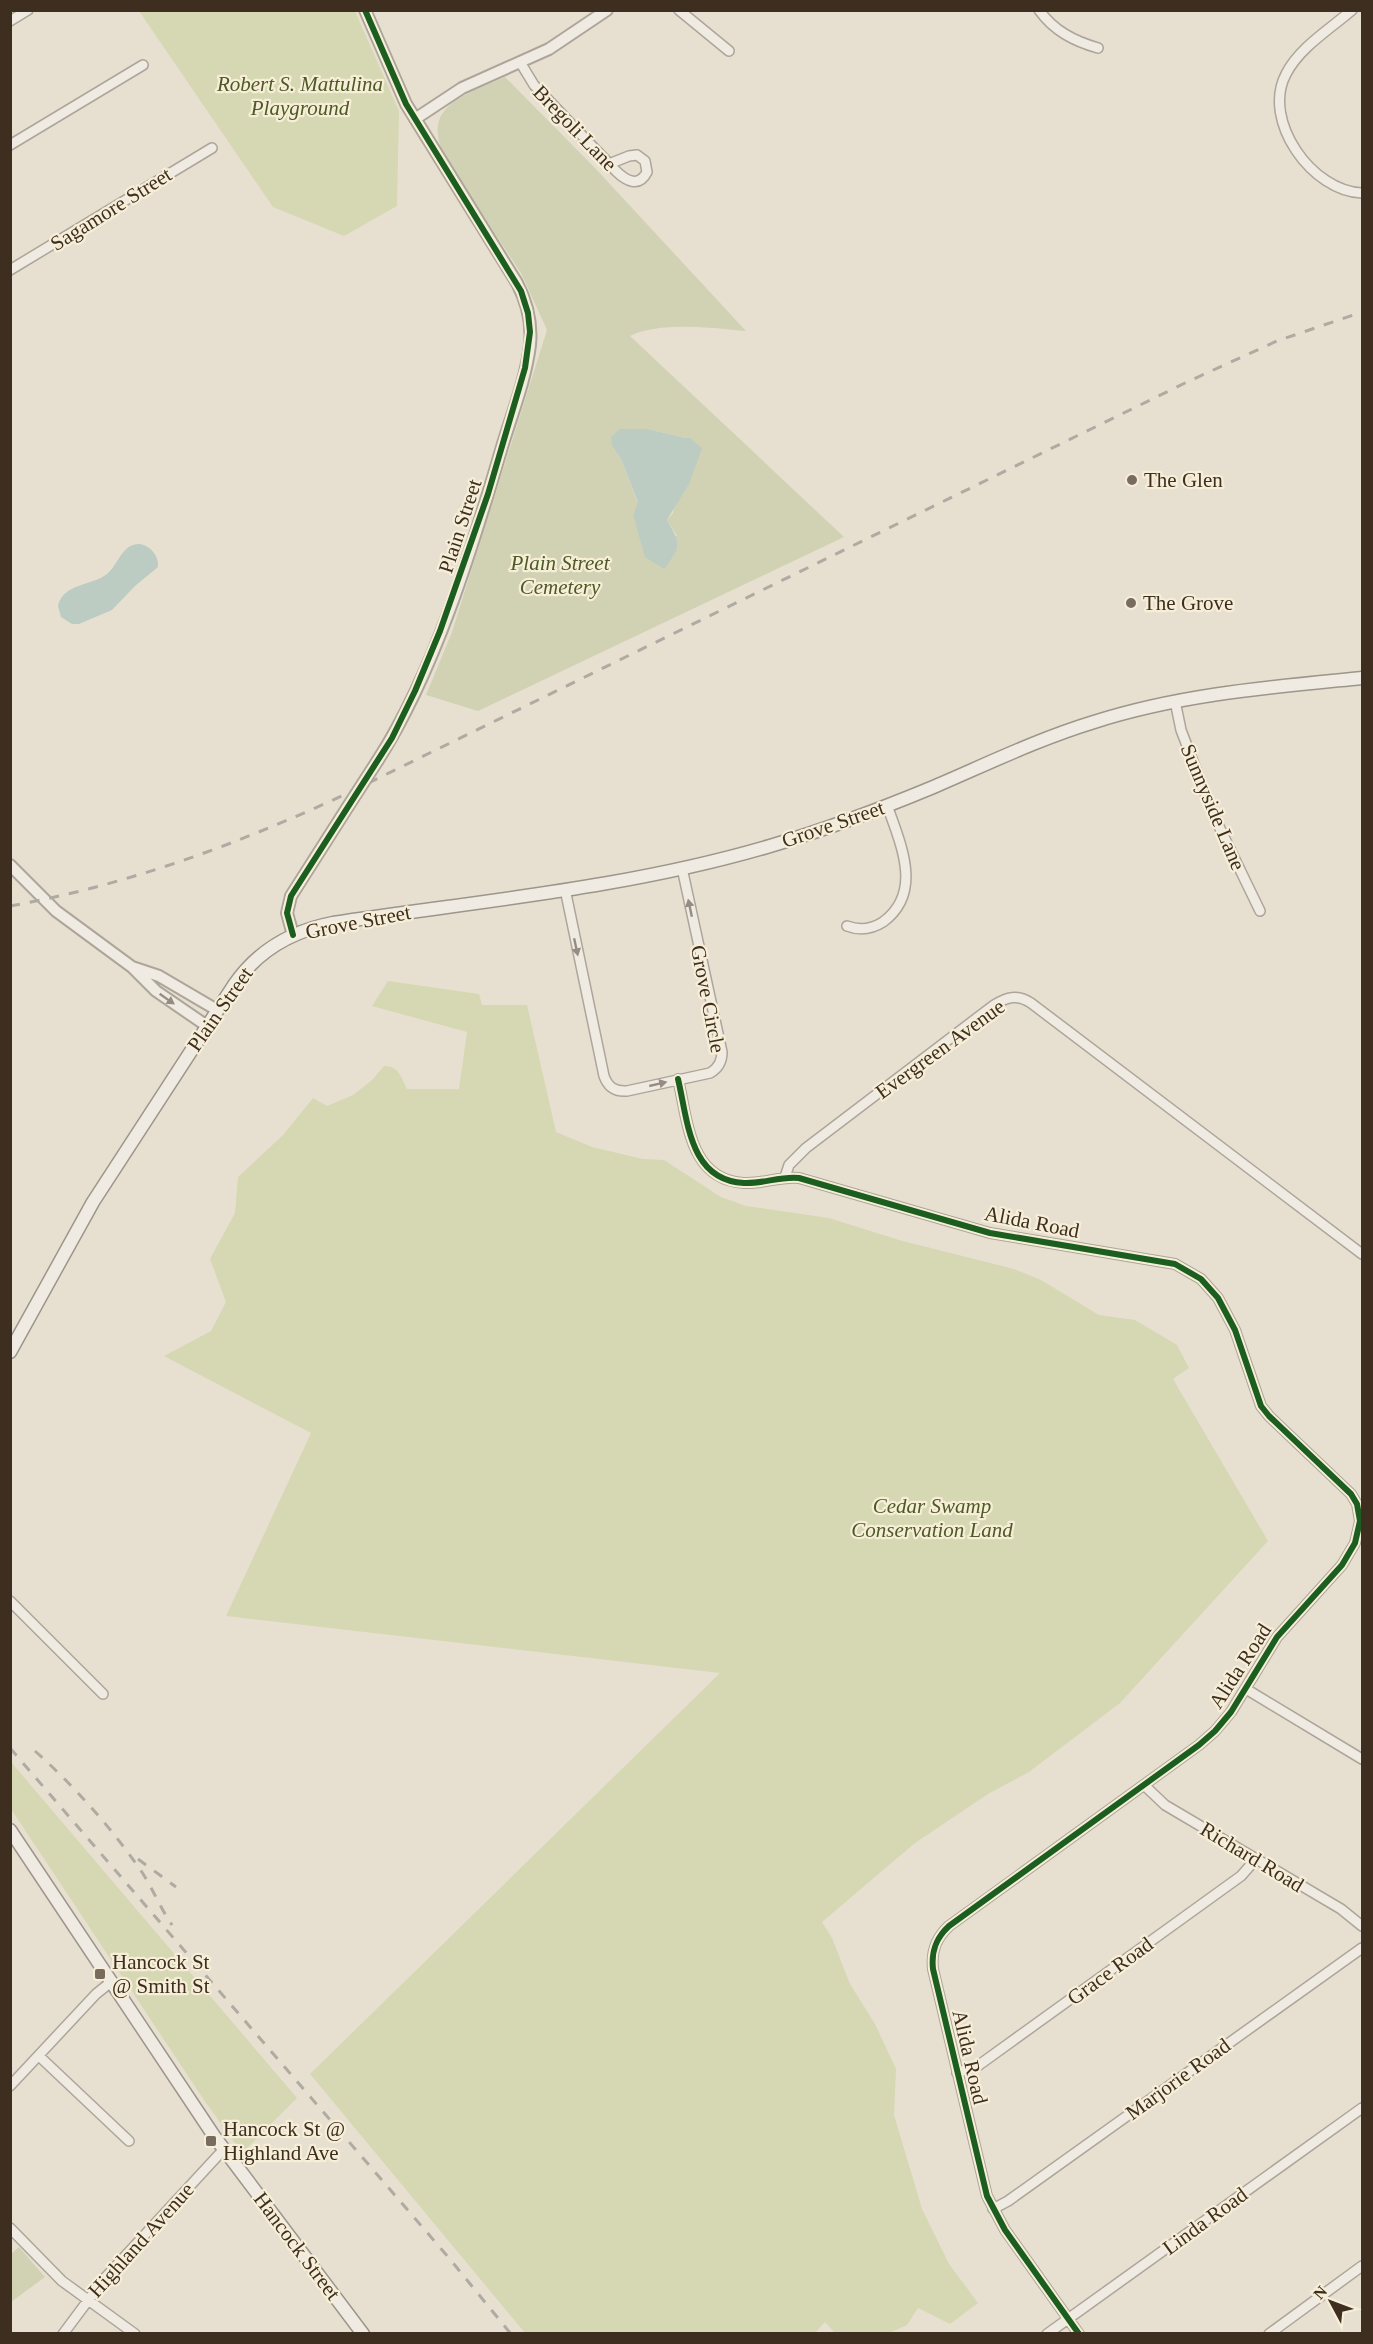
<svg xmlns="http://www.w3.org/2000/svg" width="1373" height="2344" viewBox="0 0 1373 2344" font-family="'Times New Roman',serif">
	<rect width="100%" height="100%" fill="#e7e0d1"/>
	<path fill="#d6d7b3" d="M139,11H355L399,111L397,206L344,236L273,207Z
		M388,981L479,994L482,1005H527L556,1132L592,1147L643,1159L664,1160L721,1197L746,1206L829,1218L899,1240L1014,1269L1041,1280L1099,1315L1135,1320L1177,1345L1189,1368L1173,1379L1268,1541L1120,1703L1029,1772L988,1794L915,1843L822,1922L832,1938L850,1984L875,2024L896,2069L894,2115L922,2209L949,2264L978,2303L950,2324L918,2308L907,2325L889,2333H835L825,2322L814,2334L525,2333L310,2074L720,1673L226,1616L311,1433L164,1356L211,1331L226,1302L210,1259L235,1213L238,1177L283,1135L313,1098L327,1106L353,1095L372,1080L384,1066C399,1066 401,1077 407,1089H459L467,1032L372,1006Z
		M11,1762L297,2098L242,2153L204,2100L11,1809Z"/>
	<path fill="#d1d1b3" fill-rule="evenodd" d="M505,77L595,168L746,331C713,328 660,321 630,336L844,537L478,711L426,695L452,632L547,330L521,273L449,164C416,107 461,97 505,77ZM620,429H648L685,438H690L673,513L667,520L677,536L640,534L633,515L638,503L621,459L612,446Z
		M19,2247L45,2277L11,2302V2254Z"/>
	<path fill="#bcccc2" d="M620,429H648L685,438H690L702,448L689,484L667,520C681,544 681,547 664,569L645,557L633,515L638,502L621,459L612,446L611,437Z
		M140,544C151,546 159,556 158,567L135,586L112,610L79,624H72L61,617L58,606C63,583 92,586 107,574C119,564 122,543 140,544Z"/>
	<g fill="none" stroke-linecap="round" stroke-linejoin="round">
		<defs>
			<path id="minor" d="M679,10L729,51
				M1039,10C1054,31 1074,41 1098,48
				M1352,10C1330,29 1299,48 1286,74C1261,121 1313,192 1362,193
				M10,21L28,10
				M520,62L534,85L616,171C626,181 639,188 647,172L645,161L637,155L629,156L609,164
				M10,145L143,65
				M10,270L212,148
				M1175,701L1181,730L1213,814L1260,911
				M565,889L604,1076C608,1087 615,1092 627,1091L710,1073C719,1068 722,1061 722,1052L682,868
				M847,926C860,931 872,929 883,922C924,892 900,843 887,805
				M678,1079C688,1121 689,1180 744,1183C763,1184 780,1176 799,1178L990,1233L1175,1264L1201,1279L1218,1298L1235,1330L1261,1406L1269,1416L1351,1494L1357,1504L1360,1521L1355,1543L1342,1565L1277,1637L1231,1712L1215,1731L1199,1745L949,1926C936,1938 931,1951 933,1969L987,2196L1005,2230L1079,2334
				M785,1177L789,1165L806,1148L994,1005C1007,997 1017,994 1031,1003L1362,1254
				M10,1601L103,1694
				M1246,1689L1362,1759
				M1144,1785L1165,1805L1341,1909L1362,1926
				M39,2056L129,2141
				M957,2073L979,2065L1241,1876L1256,1859
				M10,2086L96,1994L111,1982
				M993,2209L1008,2201L1362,1948
				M10,2228L62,2281L135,2334
				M63,2334L104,2279L224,2149
				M1047,2334L1362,2108
				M1269,2334L1362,2266"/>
			<path id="tertiary" d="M365,10L406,104L517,283C527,302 532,324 530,345C526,379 512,414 502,447C472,549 435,671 378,760
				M415,119L462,88L549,49L607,10
				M10,865L56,911L132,967L156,991L207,1026
				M293,935L287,913L291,896L347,808
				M132,967L159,976L217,1010"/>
			<path id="secondary" d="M10,1352L93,1202L234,985C258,950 292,931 333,923C479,901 628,888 770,846C824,830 878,810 931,788C985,765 1038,739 1094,722C1181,694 1272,687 1362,678
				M10,1830L214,2136L363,2334"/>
		</defs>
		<use href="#minor" stroke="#ada599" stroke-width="12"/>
		<use href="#tertiary" stroke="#ada599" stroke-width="14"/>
		<use href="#secondary" stroke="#9c958a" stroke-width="15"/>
		<use href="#minor" stroke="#efebe3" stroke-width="9"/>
		<use href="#tertiary" stroke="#efebe3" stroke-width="10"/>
		<use href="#secondary" stroke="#efebe3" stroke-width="12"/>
		<path stroke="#afaaa2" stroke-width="3" stroke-dasharray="10 10" stroke-linecap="butt" d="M10,906C128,885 238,844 346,794L1187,382L1277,341L1362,312
			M10,1748L449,2258L511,2334
			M35,1751C73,1785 108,1824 137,1865C151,1884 159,1906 172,1925
			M138,1859L176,1887"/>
		<defs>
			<path id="tertiary-bridge" d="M347,808L378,760"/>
		</defs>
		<use href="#tertiary-bridge" stroke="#ada599" stroke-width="14" stroke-linecap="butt"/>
		<use href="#tertiary-bridge" stroke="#efebe3" stroke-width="10"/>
		<defs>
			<path id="cycleway" d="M293,935L287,913L291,896L392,738L415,691L440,631L488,494L525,368L530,332L528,313L521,291L406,104L365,10
				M678,1079C688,1121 689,1180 744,1183C763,1184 780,1176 799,1178L990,1233L1175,1264L1201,1279L1218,1298L1235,1330L1261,1406L1269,1416L1351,1494L1357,1504L1360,1521L1355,1543L1342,1565L1277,1637L1231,1712L1215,1731L1199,1745L949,1926C936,1938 931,1951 933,1969L987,2196L1005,2230L1079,2334"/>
		</defs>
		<use href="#cycleway" stroke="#f7eed8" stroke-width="10"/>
		<use href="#cycleway" stroke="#1b5e20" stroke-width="6"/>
	</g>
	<defs><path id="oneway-solid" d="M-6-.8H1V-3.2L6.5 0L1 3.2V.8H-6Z" transform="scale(1.5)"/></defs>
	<g fill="#968c82">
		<use href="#oneway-solid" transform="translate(690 908) rotate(-102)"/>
		<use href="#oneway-solid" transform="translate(576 947) rotate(78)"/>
		<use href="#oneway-solid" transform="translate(167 999) rotate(35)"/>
		<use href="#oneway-solid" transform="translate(658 1084) rotate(-13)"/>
	</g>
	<g fill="#786c5e" stroke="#f7eed8" stroke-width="2">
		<circle cx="1132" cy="480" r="6"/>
		<circle cx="1131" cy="603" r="6"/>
		<rect x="94" y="1968" width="12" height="12" rx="3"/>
		<rect x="205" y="2135" width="12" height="12" rx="3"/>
	</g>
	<g text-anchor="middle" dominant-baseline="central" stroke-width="4.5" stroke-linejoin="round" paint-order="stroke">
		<g font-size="21" font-style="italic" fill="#4d5a26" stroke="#f7eed8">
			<text x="300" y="84">Robert S. Mattulina<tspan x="300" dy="24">Playground</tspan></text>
			<text x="560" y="563">Plain Street<tspan x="560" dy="24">Cemetery</tspan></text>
			<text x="932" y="1506">Cedar Swamp<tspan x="932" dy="24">Conservation Land</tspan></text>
		</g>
		<g font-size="21" fill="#3d2e20" stroke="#f7eed8">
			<text transform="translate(575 128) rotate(46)">Bregoli Lane</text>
			<text transform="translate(111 209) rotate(-32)">Sagamore Street</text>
			<text transform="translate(460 526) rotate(-72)">Plain Street</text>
			<text transform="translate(1213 807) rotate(67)">Sunnyside Lane</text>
			<text transform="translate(833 824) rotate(-19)">Grove Street</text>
			<text transform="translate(358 922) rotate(-11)">Grove Street</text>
			<text transform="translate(708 999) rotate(79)">Grove Circle</text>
			<text transform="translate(220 1009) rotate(-55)">Plain Street</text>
			<text transform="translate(940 1049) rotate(-36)">Evergreen Avenue</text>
			<text transform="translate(1032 1222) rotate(11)">Alida Road</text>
			<text transform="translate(1240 1666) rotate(-57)">Alida Road</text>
			<text transform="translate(1252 1857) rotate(31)">Richard Road</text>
			<text transform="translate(1110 1971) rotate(-36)">Grace Road</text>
			<text transform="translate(970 2057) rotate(77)">Alida Road</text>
			<text transform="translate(1178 2079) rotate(-36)">Marjorie Road</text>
			<text transform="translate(1205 2221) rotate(-36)">Linda Road</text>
			<text transform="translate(141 2240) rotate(-48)">Highland Avenue</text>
			<text transform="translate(297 2246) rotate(53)">Hancock Street</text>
		</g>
		<g font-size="21" fill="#3d2e20" stroke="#f7eed8" text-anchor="start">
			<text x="1144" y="480">The Glen</text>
			<text x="1143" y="603">The Grove</text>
			<text x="112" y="1962">Hancock St<tspan x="112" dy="24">@ Smith St</tspan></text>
			<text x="223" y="2129">Hancock St @<tspan x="223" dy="24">Highland Ave</tspan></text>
		</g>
	</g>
	<rect width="1373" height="2344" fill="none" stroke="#3d2e20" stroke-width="24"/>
	<g transform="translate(1331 2302) rotate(311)" stroke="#f7eed8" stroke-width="4.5" paint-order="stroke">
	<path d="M0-4.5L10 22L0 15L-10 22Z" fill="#3d2e20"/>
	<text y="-9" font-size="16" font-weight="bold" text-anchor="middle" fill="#3d2e20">N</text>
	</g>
</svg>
